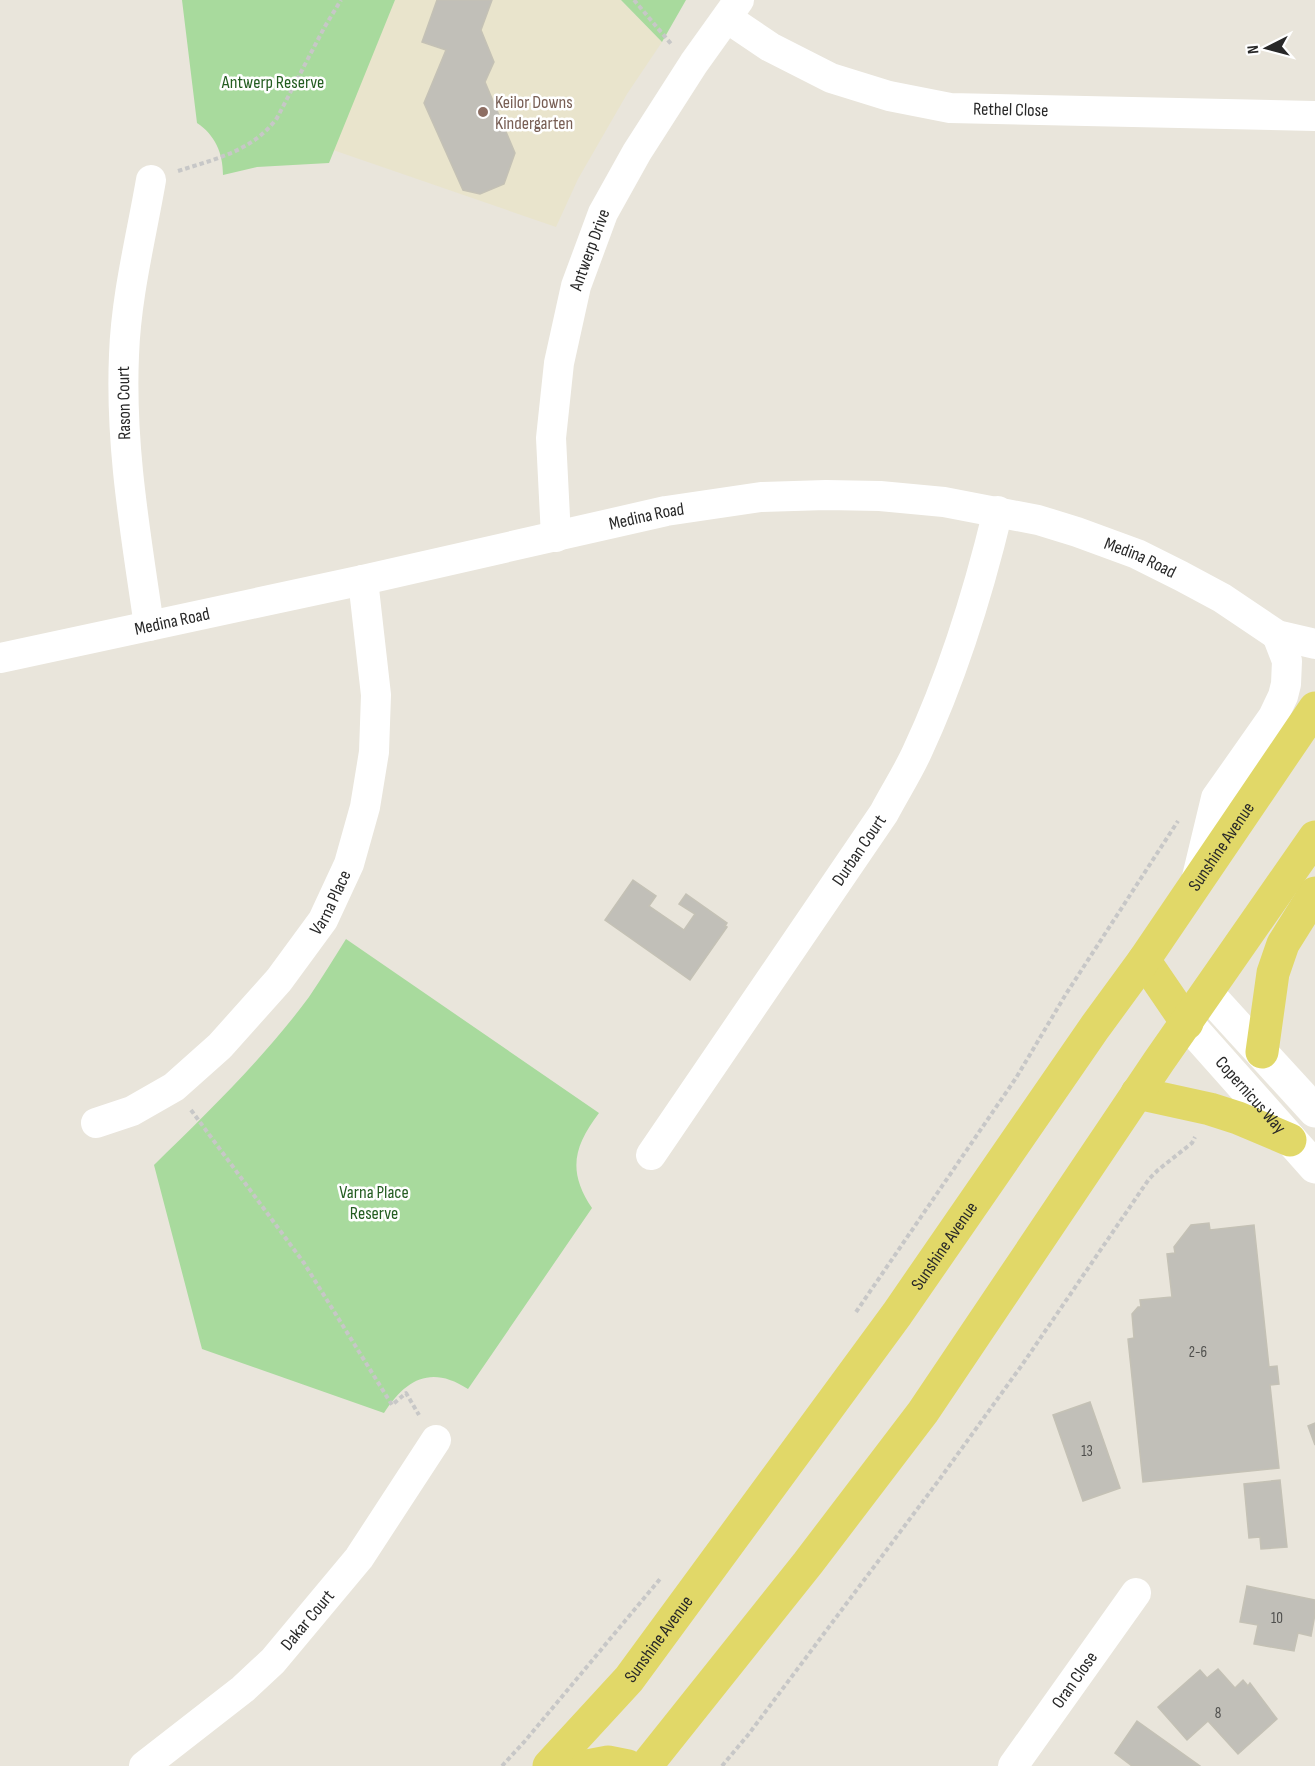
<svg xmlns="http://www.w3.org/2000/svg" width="1315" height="1766" viewBox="0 0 1315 1766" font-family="'Sofia Sans Condensed',sans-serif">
	<rect width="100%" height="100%" fill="#e9e5db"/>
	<path fill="#e9e4cc" d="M395,0H621L662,42L627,94L578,179L556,227L333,150Z"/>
	<path fill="#a8da9d" d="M182,0H395L329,163L257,167L223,175C223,153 215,135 197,123Z
		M621,0H686L662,42Z
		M346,939L599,1113C574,1146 567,1171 592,1208L468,1389C431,1365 406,1379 384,1413L202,1349L154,1165C208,1112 264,1058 309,997C322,978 334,958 346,939Z"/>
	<path fill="#c1bfb8" stroke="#c4c1b5" stroke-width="1.5" d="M437,0H492L481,30L494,62L485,82L515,153L504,184L480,194L463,190L424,103L446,50L422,42Z
		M633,880L656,896L649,906L684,930L695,914L679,904L686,894L727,923L725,926L727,927L690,980L605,920Z
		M1209,1223L1210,1230L1254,1225L1269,1367L1277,1366L1279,1384L1270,1385L1279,1468L1143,1482L1128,1339L1134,1338L1132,1314L1138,1307H1141L1140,1300L1172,1297L1167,1254L1175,1253L1174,1247L1191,1225Z
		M1090,1402L1120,1488L1083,1501L1053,1415Z
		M1315,1423V1445L1308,1426Z
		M1280,1480L1287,1547L1261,1549L1260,1537L1249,1538L1244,1484Z
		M1247,1586L1315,1600V1614L1311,1636L1298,1633L1294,1651L1254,1644L1258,1625L1240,1622Z
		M1218,1669L1235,1688L1243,1680L1248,1686L1250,1683L1277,1719L1238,1754L1208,1721L1187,1740L1158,1707L1200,1670L1207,1678Z
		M1137,1721L1200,1766H1132L1115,1753Z"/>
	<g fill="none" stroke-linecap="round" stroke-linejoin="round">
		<path stroke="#c7c7c7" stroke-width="4" stroke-dasharray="4.5 3" stroke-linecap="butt" d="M634,0L672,45
			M178,171C215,159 253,151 277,118L324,28L341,0
			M191,1110L304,1263L392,1405L406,1393L419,1415
			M856,1312L1016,1078L1066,994L1178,821
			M502,1766L525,1741L660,1579
			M722,1766L748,1735L939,1480L1022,1365L1149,1179L1158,1170L1192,1143L1195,1137"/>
		<g stroke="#fff" stroke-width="30">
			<path id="s1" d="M727,18L770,47L831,78L889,96L950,108L1315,116"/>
			<path id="s2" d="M556,537L551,438L559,363L576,286L603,213L637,152L694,63L739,0"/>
			<path d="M149,626C136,535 120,448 124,355C126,296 141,238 151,180"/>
			<path id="s3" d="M0,658L363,580L666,511L761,497L826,495L880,496L944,502L1038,520L1077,532L1137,554L1181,576L1222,598L1277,635L1315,644"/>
			<path d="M1197,877L1216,798L1273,717L1283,696L1286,684L1287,661L1277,635"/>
			<path id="s4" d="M96,1123L132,1111L174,1087L220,1046L279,980L323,920L349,864L365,807L374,752L376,695L363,580"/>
			<path id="s5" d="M651,1155L884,813C895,792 908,772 917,752C953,675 978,594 998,511"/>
			<path id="s6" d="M144,1766L243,1689L273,1661L359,1558L436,1440"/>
			<path id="s7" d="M1013,1766L1136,1593"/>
		</g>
		<g stroke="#fff" stroke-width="33">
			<path d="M1207,993L1315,1111"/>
			<path id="s8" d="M1187,1023L1315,1167"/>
		</g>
		<g stroke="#e1d868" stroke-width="33">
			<path d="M1144,960L1187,1023"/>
			<path d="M1262,1052L1273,973L1283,944L1315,893"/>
			<path d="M1137,1093L1210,1109L1238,1118L1290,1140"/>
			<path id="s9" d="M549,1766L629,1679L897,1314L1095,1027L1144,960L1315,708"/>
			<path d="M587,1766L608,1762L628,1766"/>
			<path d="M646,1766L808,1563L923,1412L1159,1061L1315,837"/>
		</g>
	</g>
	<circle fill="#8d6e63" stroke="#fff" stroke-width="2" cx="483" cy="112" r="6"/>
	<g text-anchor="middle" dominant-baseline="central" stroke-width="5" stroke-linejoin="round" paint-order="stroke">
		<g font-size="15" fill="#4e4e4c">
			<text x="1198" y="1352">2-6</text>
			<text x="1087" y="1451">13</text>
			<text x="1277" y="1618">10</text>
			<text x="1218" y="1713">8</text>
		</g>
		<g font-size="18" fill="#245d21" stroke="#fff">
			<text x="273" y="82">Antwerp Reserve</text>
			<text x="374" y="1192">Varna Place<tspan x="374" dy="21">Reserve</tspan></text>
		</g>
		<g font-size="18" fill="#785e54" stroke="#fff" text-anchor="start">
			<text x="495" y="102">Keilor Downs<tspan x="495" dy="21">Kindergarten</tspan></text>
		</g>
		<g font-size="18" fill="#282828" stroke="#fff">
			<text stroke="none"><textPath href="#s1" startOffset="304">Rethel Close</textPath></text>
			<text stroke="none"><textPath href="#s2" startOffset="292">Antwerp Drive</textPath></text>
			<text transform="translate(124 403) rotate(-91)">Rason Court</text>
			<text stroke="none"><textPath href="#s3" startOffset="662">Medina Road</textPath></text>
			<text stroke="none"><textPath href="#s3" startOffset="1166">Medina Road</textPath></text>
			<text stroke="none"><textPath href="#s3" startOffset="176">Medina Road</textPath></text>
			<text stroke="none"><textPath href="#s9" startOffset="1140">Sunshine Avenue</textPath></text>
			<text stroke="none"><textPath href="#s5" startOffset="369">Durban Court</textPath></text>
			<text stroke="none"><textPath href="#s4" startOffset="330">Varna Place</textPath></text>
			<text stroke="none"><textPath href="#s8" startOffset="96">Copernicus Way</textPath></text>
			<text stroke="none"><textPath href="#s9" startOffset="654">Sunshine Avenue</textPath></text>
			<text stroke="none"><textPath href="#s6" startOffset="220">Dakar Court</textPath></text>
			<text stroke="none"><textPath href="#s9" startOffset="168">Sunshine Avenue</textPath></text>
			<text stroke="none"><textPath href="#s7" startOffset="106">Oran Close</textPath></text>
		</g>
	</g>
	<g transform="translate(1267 48) rotate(264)" stroke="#ffffff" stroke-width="4.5" paint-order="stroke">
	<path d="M0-4.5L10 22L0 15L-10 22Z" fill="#282828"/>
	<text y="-9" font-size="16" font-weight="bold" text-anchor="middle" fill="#282828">N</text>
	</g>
</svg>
